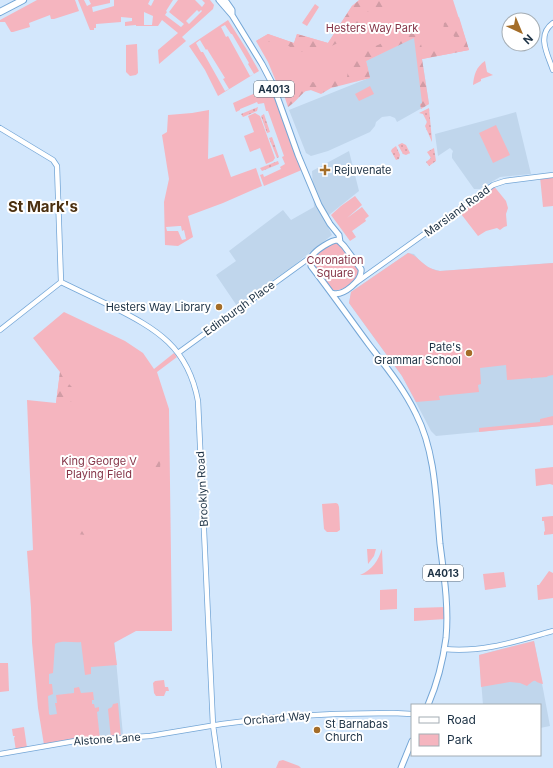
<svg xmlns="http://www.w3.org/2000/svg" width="553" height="768" viewBox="0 0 553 768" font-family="Inter,sans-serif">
	<defs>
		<pattern id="forest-firs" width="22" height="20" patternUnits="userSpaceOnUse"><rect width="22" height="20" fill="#f5b5bf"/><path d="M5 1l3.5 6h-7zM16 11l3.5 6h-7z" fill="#d19ca5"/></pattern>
		<pattern id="garden-dots" width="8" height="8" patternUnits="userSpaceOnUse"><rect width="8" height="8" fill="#f5b5bf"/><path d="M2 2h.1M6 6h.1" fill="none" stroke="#d19ca5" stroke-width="1.8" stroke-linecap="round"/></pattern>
	</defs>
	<rect width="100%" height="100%" fill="#d3e7fc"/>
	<path fill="#c0d6ec" d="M414,37L422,59L429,104L397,122L395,118L390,116L382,117L376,122L375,126L370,132L328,151L311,156L306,153L289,110L369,78L366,61Z
		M516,112L531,174L500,177L488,184L480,189H474L452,158V154L453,151L450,148L438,156L435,134Z
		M349,151L359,191L324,219L332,235L293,266L237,306L216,275L236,261L229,251L283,210L291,220L314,207L312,171Z
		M408,253L414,254L420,261L429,268L440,271L553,263V425L436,436L431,431L402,376L349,303L351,292Z
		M111,606L123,735L47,743L36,646Z
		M534,641L550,726L540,728V705H483L479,655Z"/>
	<path fill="#f5b5bf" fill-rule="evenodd" d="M37,0H75L79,11L54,19H51L50,15L29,23L30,27L13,32H11L5,22H0V20Z
		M78,0H84L87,6L91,4L89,0H110V3L92,7L93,12L114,6V0H150L148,4L151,6L154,0H173L166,11L167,12L165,15L181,27L184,24L169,12L178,0H195L202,7L205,3L202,0H210L214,5L213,9L182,37L186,41L159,64L158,50L178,33L162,20L158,26H136V25L125,26V22L132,21V18L121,17V22L96,24V28H94V30H90ZM197,10L199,12L201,10L202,11L189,24L186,21ZM144,12L153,16L152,25H144Z
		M360,0H453L469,50L422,59L414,37L366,61L370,78L282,96L268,62L256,41L268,34L294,43L297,34L328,43L352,6Z
		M315,4L319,7L307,26L302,23Z
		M228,20L247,50L259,71L218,96L205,70L189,46ZM225,25L231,34H232L249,63L248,64L254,74L250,76L228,36L226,37L221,27ZM200,40L206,50L207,49L225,78L223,79L229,89L225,91L203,52H201L196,43Z
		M137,44L138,73L136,75L130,76L126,72V45Z
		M485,61L487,72L493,75L481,79V81L473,85C474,75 476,67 485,61Z
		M273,85L304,169L264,186L260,175L263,174L264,177L281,169L280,167L285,164L282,157L284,156L268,111H266L264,103L258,104L257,102L240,109V110L236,112L233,103Z
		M370,86L374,94L359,101L355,94Z
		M209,110L208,159L223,154L231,177L256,168L262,186L223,203L188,216L193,237L178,246L165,245L164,202L169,179L162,135L167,132L168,115L192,113ZM179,226H181L182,231L184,230L186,239L182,240L178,231H167L166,227Z
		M255,113L260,116L275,158L273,161L266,164L260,148L250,152L244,136L254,132L248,116Z
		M496,125L510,155L493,163L479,133Z
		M553,175V206L543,207L540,177Z
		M493,185L506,201L508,208L506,214L507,226L504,227L500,230L497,228L486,231L478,236L458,210Z
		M355,196L362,205L347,218L362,207L369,216L365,219L366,221L352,231L356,237L350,241L331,215L341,206Z
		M336,242L339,243L359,271C359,273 358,276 357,278C353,284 338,294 331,289L313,263C315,253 327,245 336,242Z
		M408,253C420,256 422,268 440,271L553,263V375L548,376L547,377L533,378L531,379V378L507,380L506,365L480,368L481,384L478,385L479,392L439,396L440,400L416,402L402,376L349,303L351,292Z
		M64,312L125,341L143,353L154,369L174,353L177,357L157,372L169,409L172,631H136L114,643L117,665L91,667V674L85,675L81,642C73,643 61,640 55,644L53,673L49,674V684H52L53,694L48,696L49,714L50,715L57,714L55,703H57L56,695L74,693V688L79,687L81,693L93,692L94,700H92V704H94L95,708L99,707V711L97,712L100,739L44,745L38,708L32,642L31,608L27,551L33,550L27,400L56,403L60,372L33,338Z
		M553,416V425L479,432V428L540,422V419Z
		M553,467V485L550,484L536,486L535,469Z
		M336,503L338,504L339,507L340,530L337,532H327L324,529L322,504Z
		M553,516V534L544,535V532L545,531L544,521H542V517Z
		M367,549H376L374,556L368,564Z
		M382,549L383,574L360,575C372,570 378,561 382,549Z
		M549,571L553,573V598L538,600L537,585H539Z
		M504,572L506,587L485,590L483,574Z
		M397,589V609L380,610V590Z
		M446,607V619L414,621V608Z
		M534,641L543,684C532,682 538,677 527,686L520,683L510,682L481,687L479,655Z
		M0,663H8L9,691L0,692Z
		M164,680L165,687H168L169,691H166L164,696H156L154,693L153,683L155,681Z
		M118,703L121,738L111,739L108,709L112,707L113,704Z
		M24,727L27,748L16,751L14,738L15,736H13L12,729Z
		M283,760L299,766L301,768H276L279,761Z"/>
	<path fill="url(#forest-firs)" d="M359,0H396L388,9L378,12L370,11L361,14V23L354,31L347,29L341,35L338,43L327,48L317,56L307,51L296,53L289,46C281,46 279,43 273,42C267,42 262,42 256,41L268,34L294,43L297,34L328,43L352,6Z
		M459,17L469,50L422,59L429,104L421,109L420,104L422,103L414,38L366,61L370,78L331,88L321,94L308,89C301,94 296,102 288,107L284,95L282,96L280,91L297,84L311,82L325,83L337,77H347C348,69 353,64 355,56L363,50L378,45L388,40L402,36L411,30L419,35L423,53C432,49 443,50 453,49L458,42L451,32L443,30L444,23Z
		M60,372L64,379L79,394C76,404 65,402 56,403Z
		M161,451L160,469H147V467L154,464Z
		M67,530H96L95,536L67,533Z"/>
	<path fill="url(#garden-dots)" d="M258,107L257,111L243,117L241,114Z
		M429,108L432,140V142L425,126L427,122L423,114L419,113Z
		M264,114L270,132L267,133L261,116Z
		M272,137L279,157L277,158L269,138Z
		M402,143L406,145L410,153L406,155L403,154L398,145Z
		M396,146L400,155L399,159L396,160L391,151L392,149Z
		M434,148L436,161L429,166L426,162L431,158L427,152Z
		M278,161L279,164L262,171L260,168Z"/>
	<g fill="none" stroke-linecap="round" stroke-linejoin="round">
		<defs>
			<path id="secondary" d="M553,23C536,35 548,55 553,70
				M0,128L53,160L57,166L61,282
				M61,282C78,290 94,298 111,306C157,329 188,347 198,401L213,725L219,768
				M357,282L493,185L505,181L553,175
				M0,330L61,282
				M178,353L312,256
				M444,649C482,653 517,641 553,631
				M0,754L75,741L150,736L222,724L278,717L335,714L393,713L412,714"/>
			<path id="primary" d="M219,0L232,15L262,64L273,85L298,155L319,205L330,224L339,235L340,242
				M225,0L232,10V14
				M332,293C343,297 363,280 361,269L344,246L338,240C331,240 316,250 312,256C311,259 311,262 311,266C331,292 350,319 370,346C387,368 404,389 416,414C436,453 436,501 440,544C444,575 449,607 446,638C443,661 437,684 428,705
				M401,768L412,741"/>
			<path id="highway" d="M0,12L23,0"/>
		</defs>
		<use href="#secondary" stroke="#74a6d6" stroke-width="6"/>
		<use href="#primary" stroke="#74a6d6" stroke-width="7"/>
		<use href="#highway" stroke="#74a6d6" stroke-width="8"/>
		<use href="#secondary" stroke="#fff" stroke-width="4.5"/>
		<use href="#primary" stroke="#fff" stroke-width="5"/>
		<use href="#highway" stroke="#fff" stroke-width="6"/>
	</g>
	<g fill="#a46d28" stroke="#fff" stroke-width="1.5">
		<path d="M323 164h4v4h4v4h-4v4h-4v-4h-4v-4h4z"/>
		<circle cx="219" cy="307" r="4"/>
		<circle cx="469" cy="353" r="4"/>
		<circle cx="317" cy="730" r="4"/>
	</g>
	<g text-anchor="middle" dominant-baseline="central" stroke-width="4" stroke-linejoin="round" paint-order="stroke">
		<g fill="#fff" stroke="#606f7c" stroke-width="1">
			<rect x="254" y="81" width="40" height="16" rx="3"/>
			<rect x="423" y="565" width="40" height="16" rx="3"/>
		</g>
		<g font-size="10" font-weight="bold" fill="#1c3144">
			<text x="274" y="89">A4013</text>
			<text x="443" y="573">A4013</text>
		</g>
		<g font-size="11" fill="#853548" stroke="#fff">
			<text x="372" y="28">Hesters Way Park</text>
			<text x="335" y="260">Coronation<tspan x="335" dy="13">Square</tspan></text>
			<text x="99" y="461">King George V<tspan x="99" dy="13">Playing Field</tspan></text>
		</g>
		<g font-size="11" fill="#1c3144" stroke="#fff" text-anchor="start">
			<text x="334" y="170">Rejuvenate</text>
			<text x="211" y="307" text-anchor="end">Hesters Way Library</text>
			<text x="461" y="347" text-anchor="end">Pate's<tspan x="461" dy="13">Grammar School</tspan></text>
			<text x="325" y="724">St Barnabas<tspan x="325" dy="13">Church</tspan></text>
		</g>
		<g font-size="11" fill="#1c3144" stroke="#fff">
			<text transform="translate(457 211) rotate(-36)">Marsland Road</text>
			<text transform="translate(239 308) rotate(-36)">Edinburgh Place</text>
			<text transform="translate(202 489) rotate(-93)">Brooklyn Road</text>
			<text transform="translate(277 718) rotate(-5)">Orchard Way</text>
			<text transform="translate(107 739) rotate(-4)">Alstone Lane</text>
		</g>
		<g font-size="15" font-weight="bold" fill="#4b3010" stroke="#fff">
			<text x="43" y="206">St Mark's</text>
		</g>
	</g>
	<rect x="411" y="704" width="130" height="52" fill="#ffffff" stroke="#a4adb4"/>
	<rect x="419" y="717" width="20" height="6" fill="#ffffff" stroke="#a4adb4"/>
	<text x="447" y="724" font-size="12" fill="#1c3144">Road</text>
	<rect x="419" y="734" width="20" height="12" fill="#f5b5bf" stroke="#a4adb4"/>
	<text x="447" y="744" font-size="12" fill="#1c3144">Park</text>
	<g transform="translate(521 32) rotate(136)"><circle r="19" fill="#ffffff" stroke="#a4adb4"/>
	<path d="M0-3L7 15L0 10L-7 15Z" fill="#a46d28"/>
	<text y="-6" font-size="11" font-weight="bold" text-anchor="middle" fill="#1c3144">N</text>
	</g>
</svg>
